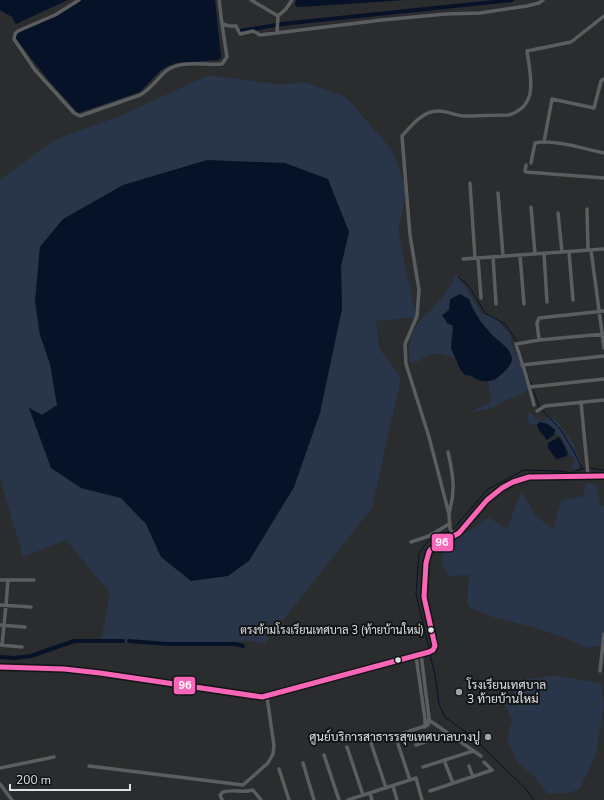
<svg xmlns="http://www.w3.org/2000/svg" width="604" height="800" viewBox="0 0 604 800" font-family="'Nunito Sans',Sarabun,sans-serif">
	<rect width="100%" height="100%" fill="#2a2c2e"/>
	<path fill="#29364a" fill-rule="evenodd" d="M209,75L274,84L307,83L346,97L392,150L407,190L398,231L416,317L376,321L379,348L401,378L372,508L264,644L252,641L178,644L101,641L110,593L66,540L23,557L0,478V180L54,140L120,116ZM63,219L349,232L341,266L342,309L161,557L146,524L121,498L81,488L41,438L30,408L42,415L57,405L50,364L40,335L35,301L40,247Z
		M457,274L482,314L494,316L511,336V344L522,363L528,382L527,390L518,396L505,400L493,408L468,413L491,402L488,382L496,380L509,351C494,336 475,319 469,299L449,310L447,323L453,326L451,348L456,359C449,357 438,352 431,354C421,357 423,363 410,362C408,347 409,333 420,321C423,317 428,314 431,310C441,299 450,287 457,274Z
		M529,412L536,418L543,421L549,417L557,421L574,444L575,451L582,464L576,470L571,468L575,459L570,455L560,436L555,435L556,430L540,421L536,425L529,424L527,419Z
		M586,482L597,486L600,505L604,506V645L586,648L568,639L532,627L493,617L470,608L467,603L469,575L449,576L442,565L443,549C457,537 474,529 489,517L507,530L521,491L536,516L553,529L561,500L583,496Z
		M556,675L601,684L604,704L596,754L580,789L568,793H550L549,795L532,774L518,763L507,739L512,720L505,705L524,680Z"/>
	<path fill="#061228" d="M0,0H68L16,24L12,17L0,10Z
		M80,0H215L221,56V58L218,60L176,63L168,66L161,70L140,92L78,113L49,81L16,39L15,34L18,31L55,15Z
		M296,0H406L300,7H297L295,5Z
		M207,160L285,163L328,179L349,232L341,266L342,309L320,413L294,487L249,561L228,576L191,581L161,557L146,524L121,498L81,488L51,468L29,408L42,415L57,405L50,364L40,335L35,301L40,247L63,219L123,185Z
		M460,294L469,299C473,312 483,325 492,335C499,342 511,348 512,359C512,363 507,369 504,372C498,377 496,380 489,381C483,382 476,380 472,376L465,375L460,369L451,348L453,326L447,323L442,315L449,310L450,299Z
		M539,422L548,424L555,430L554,435L547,440L539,430L537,425Z
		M559,437L562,441L568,454L565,457L556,459L548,448V443Z"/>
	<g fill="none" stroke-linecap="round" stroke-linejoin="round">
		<path stroke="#061228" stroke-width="1" d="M458,277L468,285L485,313L505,324L517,342
			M518,345L531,385
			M532,388L540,408
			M542,410L561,430L574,452L582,468
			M589,468L604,470
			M453,529L488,489L524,470L560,471L572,473L574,471L585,468
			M429,648L416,594L419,554L424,546L430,539L450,531
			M430,655L435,674L439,704L445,717L471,736L525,788L534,800"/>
		<path stroke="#061228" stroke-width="4" d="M240,31L282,24L512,0
			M129,641L168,644H235L243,646
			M0,657L15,658L31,656L74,641H123"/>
		<path stroke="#5b5d5e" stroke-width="3.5" d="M79,0L55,15L18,31L15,34L14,39L35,70L74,113L80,116L140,95C151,89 157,79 166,71C182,59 204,66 222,64L227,57L222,24H223L229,26H236L240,34L253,31L260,35L382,20L446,14L480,13L527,6L539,3L543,0
			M219,0L222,24
			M251,0L278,16
			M277,33L278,16L286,9L292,0
			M544,142L552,99L594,108L601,81L604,79
			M531,163L535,143C553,139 585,149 604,153
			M526,165L525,171L526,172L604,178
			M470,183L475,258
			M498,193L503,256
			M531,207L535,254
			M587,209L588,250
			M558,213L562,252
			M591,250L604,348
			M569,252L573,300
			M544,253L547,302
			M520,255L524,304
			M493,257L496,304
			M478,258L481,298
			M463,259L604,249
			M539,340L537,323L539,318L604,311
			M522,365L604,356
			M530,387L604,379
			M581,402L588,475
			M534,405L526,375L516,344L539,340L604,334
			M537,411L545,406L604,400
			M448,452C453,474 456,491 449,513
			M455,536L450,529L449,514L429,437L406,364L405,344L417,316L419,290L410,235L402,136C411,126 423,110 439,111C447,111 454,115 463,116C478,116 494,115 509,115C540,105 530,75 527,51L571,42L604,16
			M411,542L429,536L449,524
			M0,580H34
			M0,605L31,607
			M0,625L25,627
			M0,645L22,647
			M2,645L6,605L8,580
			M416,656L425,719V727
			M600,671L604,634
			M429,720L481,756
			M370,740L386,788
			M416,745L449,734
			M347,747L363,795
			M324,755L339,800
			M444,760L453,783
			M303,763L314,800
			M89,766L243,785L268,763L273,754L274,746L267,697
			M469,766L473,777
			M423,767L473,751
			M0,768L54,757
			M279,769L289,800
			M410,780L397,741L398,735L428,725L429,718L421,654
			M0,784L12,800
			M393,786L397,800
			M430,791L492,770L484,762
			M370,793L372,800
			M222,800L220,795L223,792C234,789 241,793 253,790L261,800
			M348,800L416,778L422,800"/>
		<path stroke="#5f5f60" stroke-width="5" d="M0,667L64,669L100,673L262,697L429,652L433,650L435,646L424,597L426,563L429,552L431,549L459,533L487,500L502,488L513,482L529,477L604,476"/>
		<defs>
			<path id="bus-1" d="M0,667L64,669L100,673L262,697L429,652L433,650L435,646L424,597L426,563L429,552L431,549L459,533L487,500L502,488L513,482L529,477L604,476"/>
		</defs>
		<use href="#bus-1" stroke="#121416" stroke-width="8"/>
		<use href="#bus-1" stroke="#fa66b7" stroke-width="5"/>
	</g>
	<g fill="#dfe2e5" stroke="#121416" stroke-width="1.5">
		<circle cx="431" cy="630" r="3.5"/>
		<circle cx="398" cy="660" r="3.5"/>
	</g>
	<g fill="#a0a2a5" stroke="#121416" stroke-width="1.5">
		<circle cx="459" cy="692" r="4"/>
		<circle cx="488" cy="737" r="4"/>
	</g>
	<g text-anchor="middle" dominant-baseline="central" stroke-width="4" stroke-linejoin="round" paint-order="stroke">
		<g font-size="11" fill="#dfe2e5" stroke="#121416" text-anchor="end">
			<text x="424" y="630">ตรงข้ามโรงเรียนเทศบาล 3 (ท้ายบ้านใหม่)</text>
		</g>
		<g font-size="12" fill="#dfe2e5" stroke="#121416" text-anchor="start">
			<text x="467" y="685">โรงเรียนเทศบาล<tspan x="467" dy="14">3 ท้ายบ้านใหม่</tspan></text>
			<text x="480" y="737" text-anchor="end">ศูนย์บริการสาธารรสุขเทศบาลบางปู</text>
		</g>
	</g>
	<g stroke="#121416" stroke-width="1.5">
		<rect x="431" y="533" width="23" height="19" rx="4" fill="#fa66b7"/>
		<rect x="173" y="676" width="23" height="19" rx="4" fill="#fa66b7"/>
	</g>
	<g font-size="11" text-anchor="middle" font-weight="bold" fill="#fff">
		<text x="442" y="546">96</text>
		<text x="185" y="689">96</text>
	</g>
	<path d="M10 784v6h120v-6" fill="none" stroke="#dfe2e5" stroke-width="2"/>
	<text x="16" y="784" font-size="12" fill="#dfe2e5" stroke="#121416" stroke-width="3" paint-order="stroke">200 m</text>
</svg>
